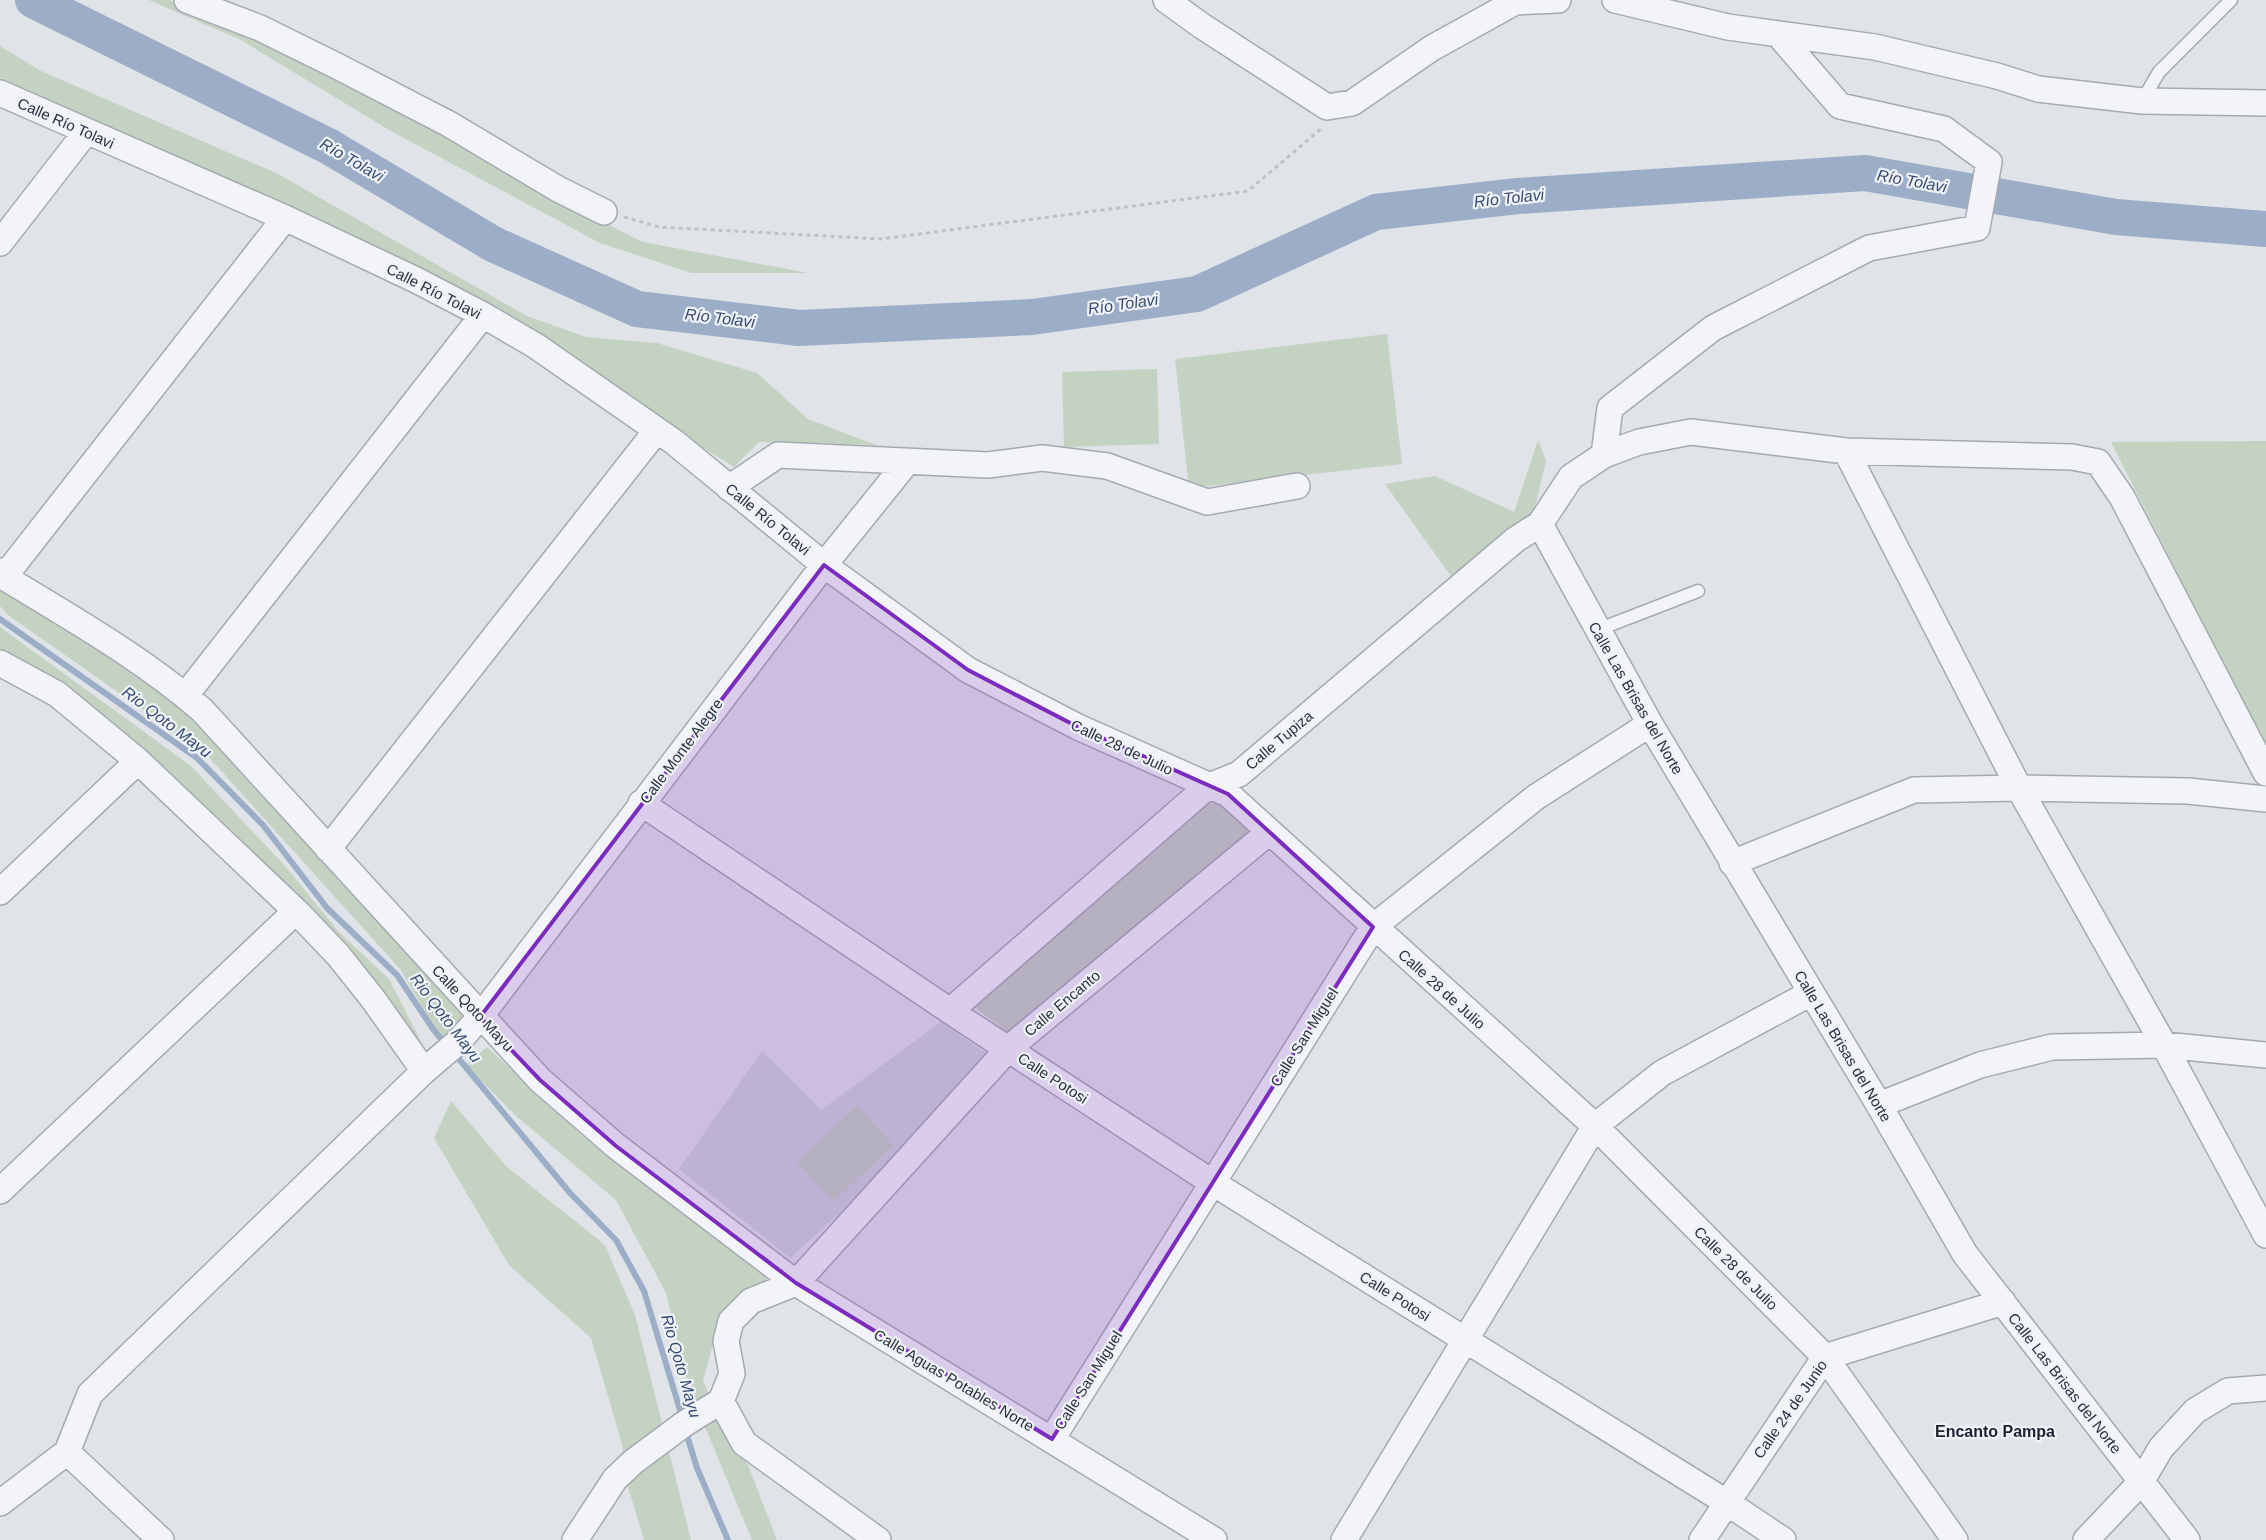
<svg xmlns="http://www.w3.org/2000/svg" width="2266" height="1540" viewBox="0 0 2266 1540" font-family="Arial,sans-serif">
	<rect width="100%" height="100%" fill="#e0e3e8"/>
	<path fill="#ced2da" d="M941,1022L989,1055L909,1143L843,1210L790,1258L679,1169L762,1051L821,1110Z"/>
	<path fill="#c4d2c1" d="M149,0H170L188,9L253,33L434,126L557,199L643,242L808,273H691L600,243L389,130L241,40Z
		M0,46L41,71L278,174L527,316L586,337L657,343L757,373L808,419L876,445L759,442L734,467L681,434L305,215L0,78Z
		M1387,334L1402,464L1189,488L1175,359Z
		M1157,369L1159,444L1064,447L1062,372Z
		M1538,440L1546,461L1534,511L1525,522L1453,579L1385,484L1435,476L1514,512Z
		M2266,441V748L2111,442Z
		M0,590L120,662L182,707L210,734L468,1015L443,1042L400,969L206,754L8,615L0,606Z
		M0,627L191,766L285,866L339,932L389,979L428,1055L69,696L0,650Z
		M1205,802L1222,804L1250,831L1012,1036L974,1007Z
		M487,1047L584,1137L769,1278L722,1311L703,1381L728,1437L748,1465L777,1540H752L689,1388L666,1293L616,1200L516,1116L466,1065Z
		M451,1101L507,1167L605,1245L635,1315L691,1540H644L628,1487L622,1444L591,1338L509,1265L434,1138Z
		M857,1106L893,1145L834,1201L797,1162Z"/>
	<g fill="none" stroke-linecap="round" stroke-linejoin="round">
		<path stroke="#9caec7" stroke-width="6" d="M0,619L197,758L263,825L327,908L397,975L433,1029L447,1046
			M454,1053L570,1193L616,1240L644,1291L683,1420
			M685,1429L697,1468L728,1540"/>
		<path stroke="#9caec7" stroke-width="36" d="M33,0L328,146L493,244L637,309L799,328L1032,317L1197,294L1376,212L1518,196L1865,173L2116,217L2266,229"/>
		<defs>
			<path id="service" d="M2142,101L2159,72L2231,0
				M1597,630L1698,591"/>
			<path id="minor" d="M187,0L260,28L337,66L449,124L558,189L604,212
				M1166,0L1202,26L1327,107L1352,103L1432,48L1515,2L1558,0
				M1615,0L1728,27L1875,47L1997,76L2038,89L2142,101L2266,103
				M0,93L285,218L416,280L483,315L536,346L674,442L824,565L968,670L1078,727L1228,794L1595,1126L1825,1357L1955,1540
				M0,243L86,132
				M1846,451L2019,788L2164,1045L2266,1235
				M1604,455L1610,408L1713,328L1869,248L1977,228L1989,162L1944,129L1840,106L1778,34
				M729,488L778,455L988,465L1042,458L1107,466L1207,502L1297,486
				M1540,524L1650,724L1879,1105L1965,1254L2187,1540
				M0,571L4,577C71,618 142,658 202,710L540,1080L616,1146L796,1283L1214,1540
				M4,577L285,218
				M0,663L57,694L138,761L296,911L338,955L373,999L424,1071
				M185,696L483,315
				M641,803L965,1021L1213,1183L1726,1502L1783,1540
				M328,849L657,430
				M1732,863L1914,790L2019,788L2188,791L2266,799
				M0,892L138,761
				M950,1011L1207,787L1239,774L1515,540L1540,524L1571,477L1604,455L1639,442L1691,432L1846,451L2072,457L2098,462L2122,497L2266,773
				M1879,1105L1980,1065L2052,1047L2164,1045L2266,1055
				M0,1191L296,911
				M721,1401L744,1443L878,1540
				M1052,1439L1373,927L1536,797L1650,724
				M67,1452L161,1540
				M0,1503L67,1452L90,1394L424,1071L458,1042L480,1017L824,565L907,462
				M575,1540L615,1479L633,1462L684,1424L721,1401L732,1374L726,1341L731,1321L751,1301L796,1283L1009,1048L1268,833
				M1344,1540L1595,1126L1662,1073L1811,993
				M1702,1540L1825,1357L2003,1302
				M2086,1540L2141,1482L2161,1448L2195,1411L2228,1391L2266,1388"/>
		</defs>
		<use href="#service" stroke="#a5aab2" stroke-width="15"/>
		<use href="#minor" stroke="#a5aab2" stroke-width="28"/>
		<path stroke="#bec1c7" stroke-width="3" stroke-dasharray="4 4" stroke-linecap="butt" d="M624,217L659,227L881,239L1248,191L1322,128"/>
		<use href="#service" stroke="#f2f4f7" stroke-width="12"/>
		<use href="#minor" stroke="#f2f4f7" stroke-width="25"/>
	</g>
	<path fill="#7b2cbf" fill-opacity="0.2" stroke="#7b2cbf" stroke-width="4" stroke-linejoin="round" d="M824,565L968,670L1078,727L1228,794L1373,927L1052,1439L796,1283L616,1146L540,1080L480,1017Z"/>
	<g text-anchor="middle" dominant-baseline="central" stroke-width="4.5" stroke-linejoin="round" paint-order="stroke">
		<g font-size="15" fill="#29303f" stroke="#eff2f6">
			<text transform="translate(66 123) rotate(24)">Calle Río Tolavi</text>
			<text transform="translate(434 291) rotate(27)">Calle Río Tolavi</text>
			<text transform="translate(768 519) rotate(39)">Calle Río Tolavi</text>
			<text transform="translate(1636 698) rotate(60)">Calle Las Brisas del Norte</text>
			<text transform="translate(1279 740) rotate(-40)">Calle Tupiza</text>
			<text transform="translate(1122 747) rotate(25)">Calle 28 de Julio</text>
			<text transform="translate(681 751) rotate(-53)">Calle Monte Alegre</text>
			<text transform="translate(1442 989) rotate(42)">Calle 28 de Julio</text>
			<text transform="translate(1062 1003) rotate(-40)">Calle Encanto</text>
			<text transform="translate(473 1008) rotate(47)">Calle Qoto Mayu</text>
			<text transform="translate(1304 1037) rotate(-58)">Calle San Miguel</text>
			<text transform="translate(1843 1046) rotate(59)">Calle Las Brisas del Norte</text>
			<text transform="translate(1053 1078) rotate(33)">Calle Potosi</text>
			<text transform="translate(1736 1268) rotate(45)">Calle 28 de Julio</text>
			<text transform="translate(1395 1296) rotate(32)">Calle Potosi</text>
			<text transform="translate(954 1380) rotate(31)">Calle Aguas Potables Norte</text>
			<text transform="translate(1088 1380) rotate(-58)">Calle San Miguel</text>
			<text transform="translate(2065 1383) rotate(52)">Calle Las Brisas del Norte</text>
			<text transform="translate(1790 1409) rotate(-55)">Calle 24 de Junio</text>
		</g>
		<g font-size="16" font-style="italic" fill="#354c72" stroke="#eff2f6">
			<text transform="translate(352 160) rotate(30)">Río Tolavi</text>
			<text transform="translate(1912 181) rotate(10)">Río Tolavi</text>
			<text transform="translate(1509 198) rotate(-6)">Río Tolavi</text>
			<text transform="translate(1123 304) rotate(-8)">Río Tolavi</text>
			<text transform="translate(720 318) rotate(7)">Río Tolavi</text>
			<text transform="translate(167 722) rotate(37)">Rio Qoto Mayu</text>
			<text transform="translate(446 1018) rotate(53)">Rio Qoto Mayu</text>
			<text transform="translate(681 1366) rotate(74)">Rio Qoto Mayu</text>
		</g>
		<g font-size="16" font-weight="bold" fill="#1b2130" stroke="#eff2f6">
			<text x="1995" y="1431">Encanto Pampa</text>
		</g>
	</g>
</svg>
